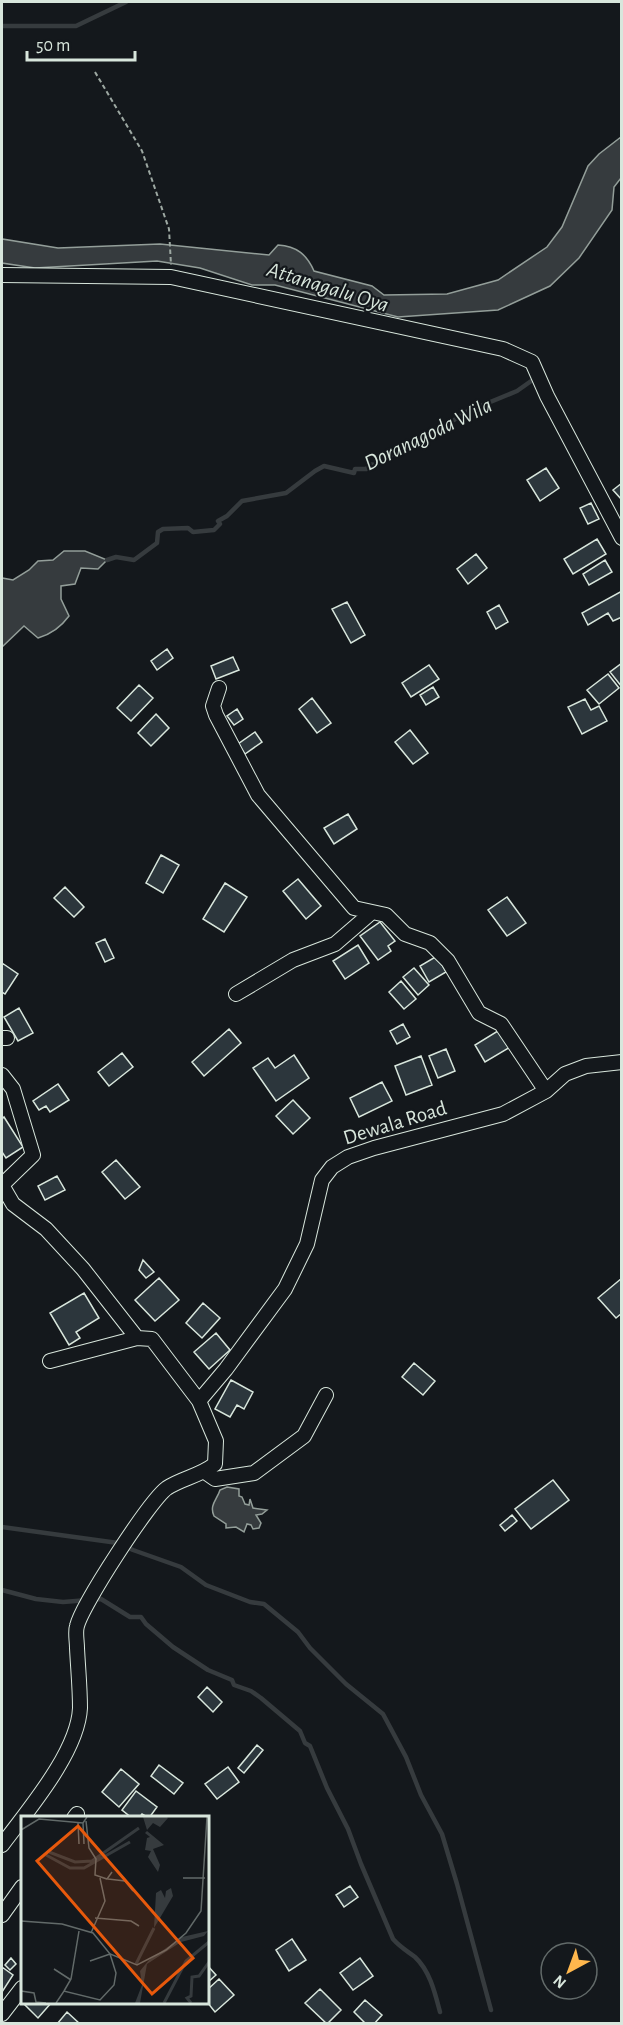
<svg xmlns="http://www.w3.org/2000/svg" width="623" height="2025" viewBox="0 0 623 2025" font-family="'Alegreya Sans',sans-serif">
	<rect width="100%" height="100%" fill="#14181c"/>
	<path fill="#363b3e" stroke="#939e99" stroke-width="1.5" d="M621,137V178L614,187L612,210L579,258L550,286L498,310L398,317L275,285H252L200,268L157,261L35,268L2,263V239L58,248L160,244L269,255L278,245C297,246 307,255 314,271L372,286L384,295L447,294L498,280L547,247L562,227L588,166L599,154Z
		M64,551H85L107,560L98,569L81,568L75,584L61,586V599L69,616C61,627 52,634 38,638L24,626L2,647V578L13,580L29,570L38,561L53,560Z
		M227,1487L239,1489V1496L242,1497L245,1504L249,1505L250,1499L253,1508L267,1510L262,1514L256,1515L261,1523L259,1528L253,1529L251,1525L247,1524L244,1532L236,1527L226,1528V1524L214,1516C209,1505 217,1500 220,1490Z"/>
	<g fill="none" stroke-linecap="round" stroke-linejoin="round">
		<path stroke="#363b3e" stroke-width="4.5" d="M2,26H76L126,2
			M107,560L116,557L134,560L157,543L158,532L163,529L188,528L193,532L214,530L220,524L218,521L227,516L242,501L286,493L315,471L324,466L354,473L355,469H367L369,464L374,465L448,424L466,412L517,391L534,379
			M2,1527L118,1543L133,1550L181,1567L206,1585L250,1602L264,1604L298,1632L310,1648L346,1684L383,1714L406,1757L421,1795L442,1834L457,1884L491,2010
			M2,1590L36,1599L63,1602L101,1599L130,1617H141L146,1624L173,1647L208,1670L232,1680L234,1685L251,1691L261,1698L300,1731L305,1743L310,1746L327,1788L348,1829L361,1864L393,1939C400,1947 407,1951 415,1957C430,1971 435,1993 440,2012"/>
	</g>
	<path fill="#2c363c" stroke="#d8e6dc" stroke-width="1.5" d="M546,468L559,488L540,501L527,480Z
		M622,483V500L613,490Z
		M591,503L599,519L588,524L580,508Z
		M597,539L606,554L573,574L564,559Z
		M476,554L487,568L468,584L457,569Z
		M605,560L612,572L589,585L583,574Z
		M622,591V617L613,621L608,613L588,625L582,613Z
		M347,602L365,635L351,643L332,609Z
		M499,605L508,622L496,629L487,612Z
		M167,649L173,658L157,670L151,661Z
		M233,657L239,670L216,679L211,666Z
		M622,663V687L610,672Z
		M429,665L439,679L411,697L402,683Z
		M608,674L619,688L599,704L587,690Z
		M139,685L153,698L131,721L117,708Z
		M433,687L439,697L426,705L420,695Z
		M312,698L331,723L317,733L299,709Z
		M585,699L591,710L599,706L607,721L582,734L568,707Z
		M237,709L243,719L234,725L227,716Z
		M156,714L169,728L151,746L138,733Z
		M410,730L428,753L413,764L395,742Z
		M255,732L262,742L245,754L238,744Z
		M348,814L357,829L334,844L324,828Z
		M161,855L179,865L163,893L146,883Z
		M298,879L321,906L306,919L283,891Z
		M225,883L247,897L224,932L203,919Z
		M65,887L84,907L74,917L54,898Z
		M507,897L526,923L507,936L488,910Z
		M380,922L395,941L388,946L391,951L378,960L360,936Z
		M105,939L114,958L105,962L96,943Z
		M358,945L369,963L345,979L333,961Z
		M437,956L446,972L429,982L420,966Z
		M2,963L18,974L5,994L2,992Z
		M414,968L429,985L418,995L403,977Z
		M401,981L416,999L404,1009L389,992Z
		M19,1008L33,1033L18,1041L4,1017Z
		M403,1024L410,1037L397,1044L390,1031Z
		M229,1029L241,1043L204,1076L192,1062Z
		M501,1029L512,1046L485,1062L475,1045Z
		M446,1049L455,1071L438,1078L429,1056Z
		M122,1053L133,1067L109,1086L98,1072Z
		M294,1055L309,1078L276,1101L253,1068L268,1058L275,1068Z
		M421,1056L432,1085L406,1095L395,1066Z
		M382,1082L392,1101L359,1117L350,1098Z
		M58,1084L69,1100L50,1112L46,1106L39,1110L33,1101Z
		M293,1100L310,1118L293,1134L276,1116Z
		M4,1117L23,1147L6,1158L2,1152V1119Z
		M116,1160L140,1187L125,1199L102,1172Z
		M57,1176L65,1190L45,1200L38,1186Z
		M143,1260L154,1272L146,1278L139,1270Z
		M159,1278L179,1300L155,1321L135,1300Z
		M622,1278V1313L616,1318L598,1298Z
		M84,1293L99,1318L76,1332L80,1338L69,1345L50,1313Z
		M203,1303L220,1318L202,1338L186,1323Z
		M216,1333L230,1350L209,1369L194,1352Z
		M414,1363L435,1381L423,1395L402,1377Z
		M231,1380L253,1392L244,1409L237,1405L230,1417L215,1409Z
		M553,1480L569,1500L531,1529L515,1509Z
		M512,1515L517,1521L505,1531L500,1525Z
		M207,1687L222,1702L213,1712L198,1697Z
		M257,1745L263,1750L244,1773L238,1768Z
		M159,1765L183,1783L174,1794L151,1776Z
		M228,1767L239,1782L217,1799L205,1784Z
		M121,1769L139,1784L119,1807L102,1792Z
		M136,1791L157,1807L149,1818L142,1814L139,1818H132L122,1810Z
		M350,1886L358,1897L344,1907L336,1895Z
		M292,1939L306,1960L289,1971L276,1950Z
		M11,1958L16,1964L10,1970L5,1965Z
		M360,1958L373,1976L353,1990L340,1973Z
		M207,1965L216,1975L207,1983Z
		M2,1967L13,1975L2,1992Z
		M219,1979L234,1995L215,2012L207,2002V1990Z
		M320,1989L341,2010L327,2024L305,2003Z
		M365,2000L382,2015L374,2024H366L354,2012Z
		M22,2002H52L38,2018Z
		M67,2012L80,2024H57Z"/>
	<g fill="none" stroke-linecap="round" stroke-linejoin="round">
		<defs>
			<path id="minor" d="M2,275L171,277L503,349L532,362L547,396L622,538
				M219,688L213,706L216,715L258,795L354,908L386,915L405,934L430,943L448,961L479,1013L501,1024L546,1091
				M236,994L293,960L335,944L371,913
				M2,1038H7
				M2,1075L13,1089L33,1155L2,1185L13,1204L46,1229L83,1269L137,1338
				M199,1401L226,1369L285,1289L307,1244L322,1180L332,1167L348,1157L374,1148L503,1114L546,1091L565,1074L586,1066L622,1062
				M205,1472L215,1479L254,1473L304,1436L326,1395
				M74,1818L77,1814
				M2,1845C28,1810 78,1752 80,1708C80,1688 78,1668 77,1648C77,1641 75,1632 77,1626C82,1605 150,1500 167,1488C182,1478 200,1476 215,1464L216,1441L199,1401L152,1339L137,1338L50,1361
				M2,1915L22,1887
				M2,2014L22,1988"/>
		</defs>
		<use href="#minor" stroke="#d8e6dc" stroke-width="16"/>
		<path stroke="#9da8a2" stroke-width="2" stroke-dasharray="4.5 3" stroke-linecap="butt" d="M95,72L142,151L169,229L171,265"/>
		<use href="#minor" stroke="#14181c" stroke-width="14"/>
	</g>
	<g text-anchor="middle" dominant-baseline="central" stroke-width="4.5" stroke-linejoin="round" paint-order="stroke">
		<g font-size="21" fill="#d8e6dc" stroke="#14181c">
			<text transform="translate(395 1123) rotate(-17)">Dewala Road</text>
		</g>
		<g font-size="22" font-style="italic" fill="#d8e6dc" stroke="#14181c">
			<text transform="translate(328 287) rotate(17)">Attanagalu Oya</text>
			<text transform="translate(428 434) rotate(-26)">Doranagoda Wila</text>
		</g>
	</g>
	<g transform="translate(21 1816)">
		<rect width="188" height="188" fill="#14181c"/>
		<path d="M122,1H146L147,2L139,11L132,7L126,14ZM126,15L143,29L132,33L139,49L137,56L127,41L130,35L124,34L126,22L129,21L124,17ZM150,72L152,80L133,112L135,77L140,74L144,82L145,75ZM187,115L183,120L160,126L126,148L119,187H114L121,169L119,155L128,144L161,121Z" fill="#363b3e"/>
		<path fill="none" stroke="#363b3e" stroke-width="3" d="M28,36L54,46L71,45L118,12M25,39L49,52H63L109,26M115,148L133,112M143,187L165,145L188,126M170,187L166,182L170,180L171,161L178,160L188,146"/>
		<path fill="none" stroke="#626a69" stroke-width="1.5" d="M65,5L68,32L75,43L74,59L86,63L91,56M57,7L58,28M62,7L63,28M0,14L18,3L62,7L66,1M162,62H184M87,63L104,65L112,75M74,102L110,105L118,110M0,105L41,108L72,117L89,138L116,149L145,134L165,117L180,95L186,1M70,117L84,85L79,62M33,153L50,164M0,175L13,177L15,186L25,187M43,175L50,163L58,115M35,187L43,175L79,184L93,169L95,157L89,138L69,145"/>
		<path fill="#e8590c" fill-opacity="0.15" stroke="#e8590c" stroke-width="3" d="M57,10L172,142L131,178L16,45Z"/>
		<rect width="188" height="188" fill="none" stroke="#d8e6dc" stroke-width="3"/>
	</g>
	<rect width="623" height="2025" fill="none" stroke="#d8e6dc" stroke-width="6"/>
	<g transform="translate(569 1971) rotate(221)"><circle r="28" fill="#14181c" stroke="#626a69" stroke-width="1.5"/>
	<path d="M0-4.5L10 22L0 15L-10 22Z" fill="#ffb74d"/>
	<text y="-9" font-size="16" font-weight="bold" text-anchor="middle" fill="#d8e6dc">N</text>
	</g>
	<path d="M27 51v9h108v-9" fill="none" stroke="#d8e6dc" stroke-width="3"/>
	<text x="36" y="51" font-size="18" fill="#d8e6dc" stroke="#14181c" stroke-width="4.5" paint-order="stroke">50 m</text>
</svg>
